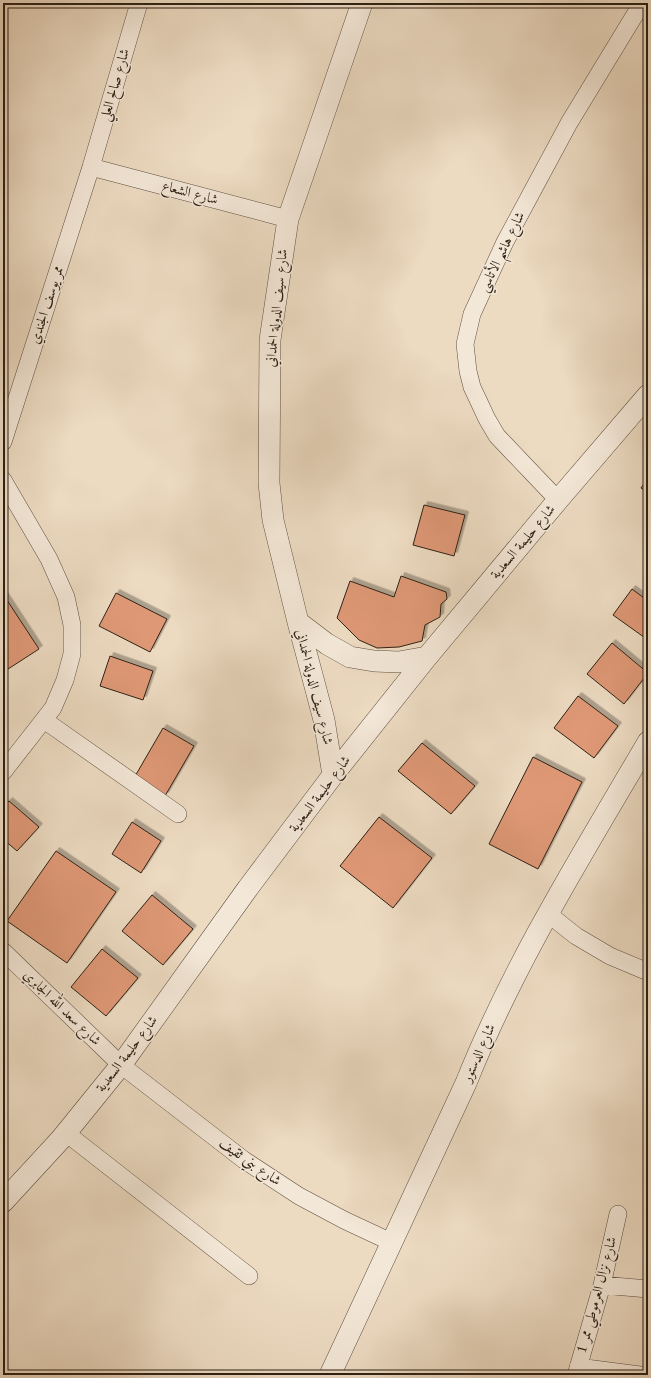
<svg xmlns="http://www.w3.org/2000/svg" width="651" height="1378" viewBox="0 0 651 1378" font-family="'Old Standard TT',Amiri,serif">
	<defs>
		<filter id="shadow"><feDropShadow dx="3.5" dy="-3.5" stdDeviation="0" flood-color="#0004"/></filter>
	</defs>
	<rect width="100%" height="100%" fill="#ecdac1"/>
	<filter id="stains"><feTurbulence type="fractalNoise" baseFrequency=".005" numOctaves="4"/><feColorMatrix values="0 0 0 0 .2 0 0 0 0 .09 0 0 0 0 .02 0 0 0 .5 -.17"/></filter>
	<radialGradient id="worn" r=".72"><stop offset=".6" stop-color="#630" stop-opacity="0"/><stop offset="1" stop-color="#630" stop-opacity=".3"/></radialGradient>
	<path fill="#df9876" stroke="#2d2115" filter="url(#shadow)" d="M648,478V493L641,488Z
		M424,505L465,515L454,556L413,545Z
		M401,576L446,592L447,599L441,604L440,617L425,625L422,641L399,647L377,648L359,640L337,618L350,581L394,597Z
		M632,589L648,601V640L613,615Z
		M116,593L167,619L150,652L99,626Z
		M3,594L39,649L5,671L3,667Z
		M612,643L648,673L624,704L587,674Z
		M110,656L153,671L143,700L100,686Z
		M578,696L618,726L594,758L554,728Z
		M163,728L194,746L165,796L134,778Z
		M422,743L475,786L451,814L398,771Z
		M533,757L582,782L538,869L489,844Z
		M9,801L39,827L17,851L3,839V807Z
		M379,817L432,858L393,908L340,866Z
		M132,822L161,841L141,873L112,854Z
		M56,851L116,892L67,963L7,921Z
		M152,895L193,929L163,965L122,931Z
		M102,949L138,978L106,1016L71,987Z"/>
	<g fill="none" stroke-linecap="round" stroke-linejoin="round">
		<defs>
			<path id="minor" d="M91,167L288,219
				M3,442L91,167L139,3
				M3,480L49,559L66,597L72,625V654L65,680L53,708L3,772
				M558,500L497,436L487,419L472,387L468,371L465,344L472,314L505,242L569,123L642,3
				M44,720L178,814
				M547,913L576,936L610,956L648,972
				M3,951L121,1065L244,1160L299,1196L344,1220L391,1242
				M66,1133L249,1276
				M602,1285L648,1289
				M578,1367L640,1375
				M576,1375L602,1285L618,1214"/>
			<path id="tertiary" d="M298,622L327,644L350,657L374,661L399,662L427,657
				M333,775L324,720L298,622L273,520L269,483L270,340L288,219L362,3
				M3,1202L61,1139L121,1065L248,888L333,775L427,657L558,500L648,395
				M330,1375L466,1083C514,963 583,853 648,742"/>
		</defs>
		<use href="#minor" stroke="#5d4f40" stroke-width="18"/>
		<use href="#tertiary" stroke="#5d4f40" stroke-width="22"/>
		<use href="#minor" stroke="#f3e7d7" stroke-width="17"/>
		<use href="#tertiary" stroke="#f3e7d7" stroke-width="21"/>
	</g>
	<g text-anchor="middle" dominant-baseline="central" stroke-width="3" stroke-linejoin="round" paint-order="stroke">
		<g font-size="14" fill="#2d2115" stroke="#f3e7d7">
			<text transform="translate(115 85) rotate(-74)">شارع صالح العلي</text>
			<text transform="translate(190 193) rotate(15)">شارع الشعاع</text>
			<text transform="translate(502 252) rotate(-64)">شارع هاشم الأتاسي</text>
			<text transform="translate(47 305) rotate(-72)">ممر يوسف الجندي</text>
			<text transform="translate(277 308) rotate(-84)">شارع سيف الدولة الحمداني</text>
			<text transform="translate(523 542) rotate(-50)">شارع حليمة السعدية</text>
			<text transform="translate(314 687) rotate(76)">شارع سيف الدولة الحمداني</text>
			<text transform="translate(320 794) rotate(-53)">شارع حليمة السعدية</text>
			<text transform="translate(62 1008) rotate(44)">شارع سعد الله الجابري</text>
			<text transform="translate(479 1053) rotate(-66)">شارع الدستور</text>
			<text transform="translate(127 1054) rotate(-53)">شارع حليمة السعدية</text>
			<text transform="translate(250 1162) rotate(35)">شارع بني ثقيف</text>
			<text transform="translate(597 1295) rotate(-75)">شارع نزال العرموطي ممر 1</text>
		</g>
	</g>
	<rect width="651" height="1378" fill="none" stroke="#ecdac1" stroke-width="16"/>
	<rect x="4" y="4" width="643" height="1370" fill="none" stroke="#2d2115" stroke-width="2"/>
	<rect x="8" y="8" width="635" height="1362" fill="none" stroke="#2d2115"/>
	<rect width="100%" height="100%" filter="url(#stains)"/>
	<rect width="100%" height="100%" fill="url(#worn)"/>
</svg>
